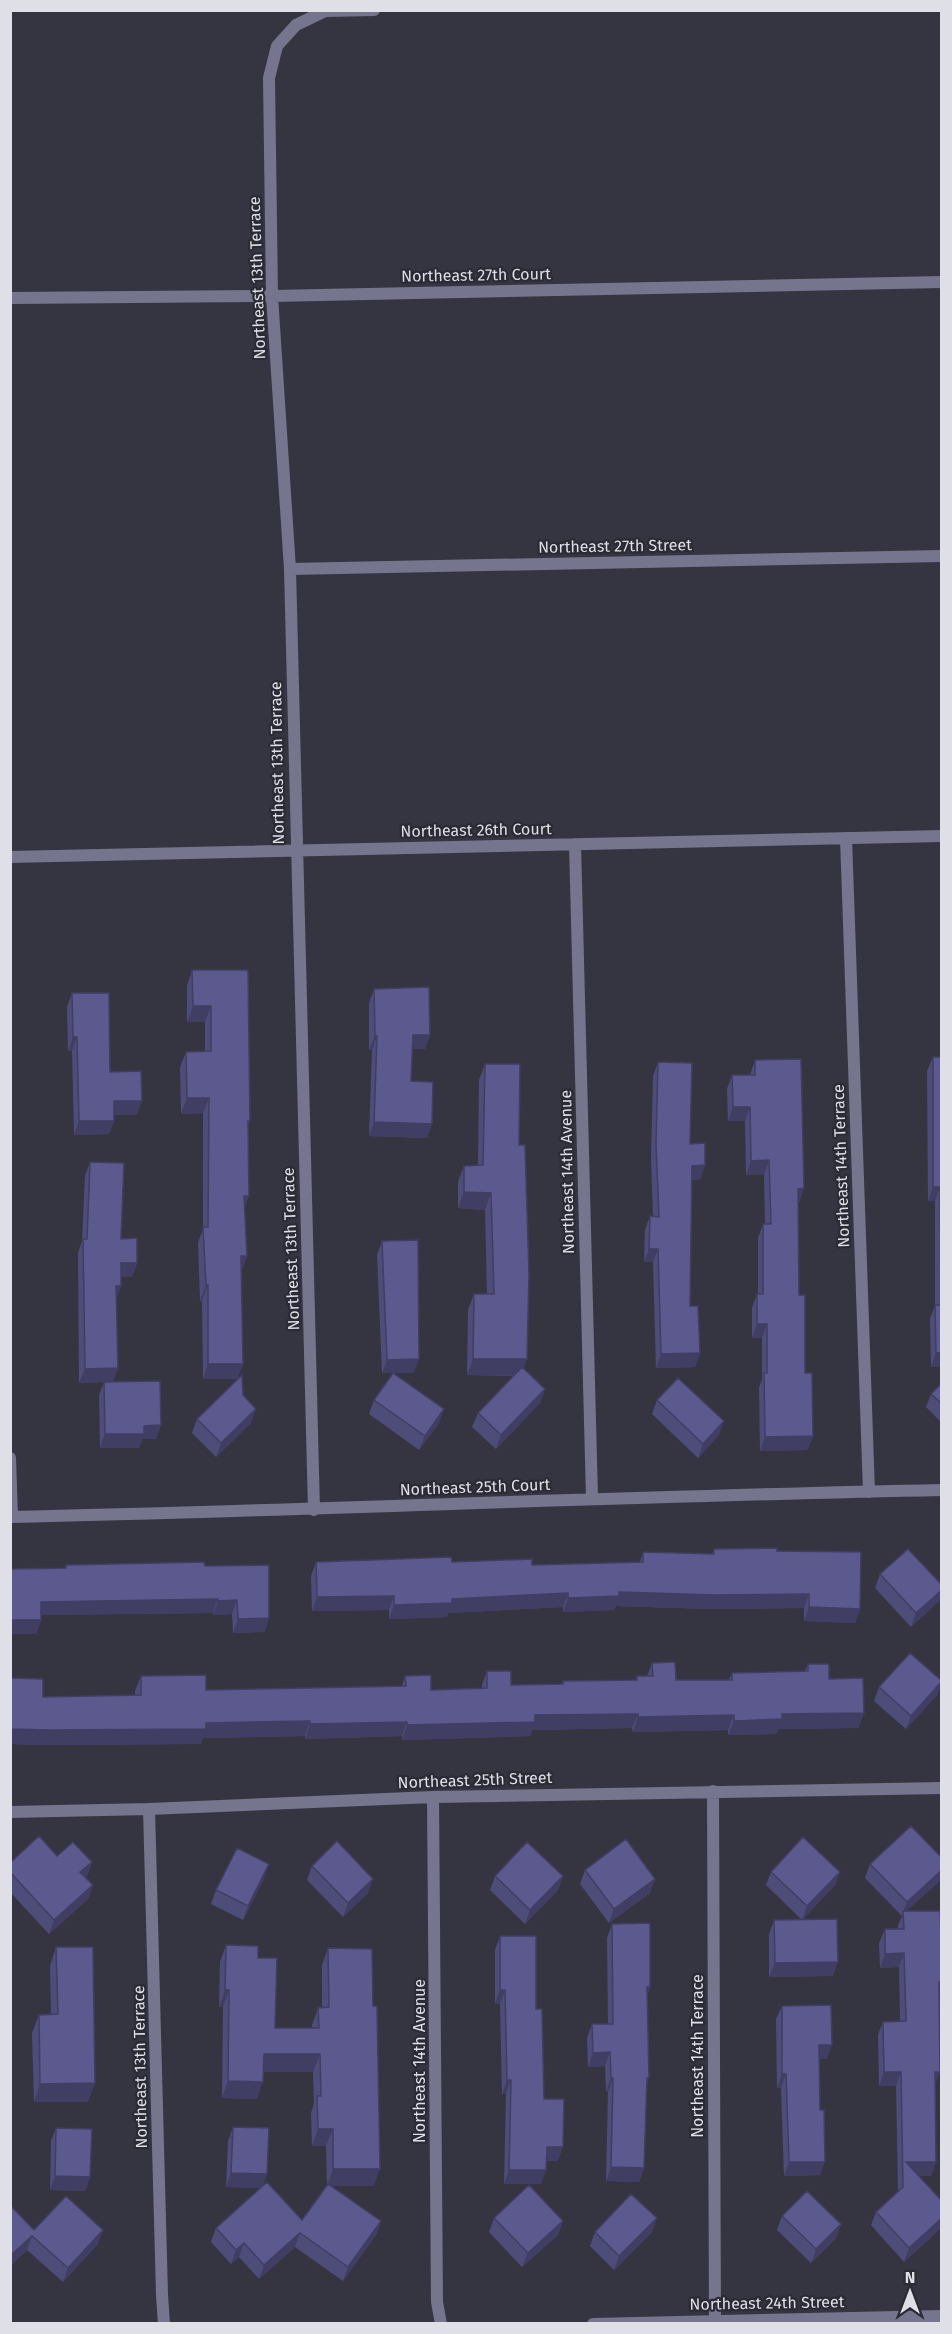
<svg xmlns="http://www.w3.org/2000/svg" width="952" height="2334" viewBox="0 0 952 2334" font-family="'Fira Sans',sans-serif">
	<rect width="100%" height="100%" fill="#353541"/>
	<g fill="none" stroke-linecap="round" stroke-linejoin="round">
		<path stroke="#75758e" stroke-width="12" d="M10,298L272,296L942,282
			M290,569L942,556
			M846,838L869,1492
			M575,844L592,1498
			M10,857L942,836
			M10,1458L12,1517
			M314,1510L290,569L272,296L269,78L277,46L296,25L325,11L374,10
			M10,1517C321,1510 631,1496 942,1490
			M713,1791L715,2321
			M433,1797L437,2302L441,2324
			M149,1809L162,2295L164,2324
			M10,1812L149,1809L433,1797L942,1788
			M593,2324L942,2316"/>
	</g>
	<path fill="#4e4d79" d="M192,970H248L250,1121L248,1126L244,1209L247,1256L241,1272L243,1364L237,1379H203L202,1301H200L198,1243L203,1229V1113L181,1114L180,1067L186,1052L205,1051V1022H187V986Z
		M374,989L430,1035L425,1049H412L411,1081L432,1124L427,1138L369,1136L372,1050H369V1003Z
		M72,993L110,1072L137,1115H114V1121L109,1134L74,1135L72,1051H68L67,1007Z
		M933,1057H942V1366L931,1367L930,1319L935,1305V1201H928L927,1071Z
		M755,1060L804,1188L799,1202H798L799,1295L805,1373L813,1436L807,1450L760,1451L759,1387L762,1380V1338H752V1308L757,1294H758V1238L763,1224H765L764,1174L746,1175L745,1121H728L727,1089L732,1075H750Z
		M658,1062L690,1144L705,1165L700,1179L692,1180L690,1306L700,1353L695,1367L656,1368L653,1262H644L645,1230L650,1216H653L651,1158L653,1076Z
		M485,1064L519,1145L524,1369L545,1389L540,1403L496,1449L472,1427L478,1413L513,1376L467,1375L468,1310L474,1294H487L485,1210L458,1208V1182L464,1166H478L479,1080Z
		M90,1162L121,1239L137,1263L132,1277H121V1286L116,1298L118,1368L113,1381L161,1425L156,1439H142L139,1448H100L99,1395L104,1382L79,1383L78,1253L82,1241L85,1176Z
		M382,1241L414,1373H382L377,1255Z
		M942,1383V1423L926,1407L931,1394Z
		M243,1395L251,1423L216,1457L192,1433L197,1419Z
		M374,1400L439,1423L419,1450L369,1414Z
		M657,1400L719,1435L698,1458L652,1414Z
		M714,1549L777,1551L860,1609L855,1623L804,1621V1608L709,1609L616,1606L614,1610L563,1612V1607L448,1613L447,1617L389,1619V1610L312,1611L311,1576L316,1562H452L532,1565L640,1562L643,1552L712,1554Z
		M66,1565L205,1566L269,1618L264,1632L233,1633L232,1614L213,1615V1613L41,1615V1620L36,1634H10V1569L65,1568Z
		M880,1574L942,1585V1595L939,1601L911,1627L875,1588Z
		M652,1663L676,1680H729L732,1673L805,1671L808,1664L829,1679L864,1713L858,1728L778,1729L776,1734L728,1735V1730L633,1732L632,1728L532,1730L530,1736L402,1740V1736L305,1739V1736L203,1738L201,1744L45,1745L10,1744V1678L43,1697L135,1695V1691L141,1676L206,1690L402,1686L405,1676L431,1690L482,1688V1685L487,1671L511,1685L561,1684L563,1681L636,1680L637,1676H647Z
		M942,1681L937,1695L906,1729L874,1701L879,1687Z
		M57,1856L92,1862L87,1876L85,1877L93,1885L88,1899L49,1934L10,1892V1863Z
		M942,1858V1879L906,1911L942,1959V1984L939,1991L940,2072L935,2084L936,2162L931,2176H918L942,2201V2227L904,2262L871,2225L876,2212L898,2191L896,2086H879L878,2035L883,2022L900,2021L899,1967L880,1968L879,1943L885,1929H898V1925L902,1916L865,1878L870,1864Z
		M312,1866L368,1893L343,1917L307,1880Z
		M585,1870L650,1893L609,1923L580,1884Z
		M771,1872H840L835,1885L802,1920L766,1885Z
		M495,1876H563L558,1890L525,1924L490,1890Z
		M264,1878L243,1920L211,1904L216,1890Z
		M774,1920L833,1976L769,1977V1934Z
		M612,1924L650,1987L647,1996L649,2078L646,2084L644,2168L639,2182L606,2181L608,2092H606L605,2066L588,2067L587,2038L592,2024H608L607,1938Z
		M500,1936L536,2009L544,2099L558,2161H546L541,2184H504L506,2094H502L500,2004H495V1950Z
		M226,1945L258,1958L275,2028H312V2025L318,2008H322V1965L328,1948L374,2186H332L381,2221L376,2235L343,2281L295,2247L259,2279L239,2257L231,2264L211,2242L216,2228L261,2188L226,2187L228,2141L233,2127L263,2186L302,2220L327,2186L326,2146H312L311,2113L314,2104L313,2072H263L257,2099L222,2098L223,2007H219L220,1962Z
		M56,1947L88,2102H34L32,2033L39,2015H51L50,1966Z
		M782,2006L827,2059H819L820,2175L784,2176L781,2088H777L776,2019Z
		M56,2128L90,2177L85,2191L50,2190L51,2141Z
		M10,2205L34,2230L98,2244L63,2282L27,2250L10,2266Z
		M782,2216L841,2224L836,2238L811,2263L777,2230Z
		M494,2218L563,2221L558,2235L522,2267L489,2232Z
		M657,2218L652,2232L614,2270L590,2246L595,2232Z"/>
	<path fill="#403e63" d="M193,1006H211L205,1022H187Z
		M413,1035H430L425,1049H408Z
		M375,1036H377L372,1050H369Z
		M73,1037H77L72,1051H68Z
		M187,1098H209L203,1113L181,1114Z
		M114,1101H142L137,1115H109Z
		M733,1107H750L745,1121H728Z
		M79,1121H114L109,1134L74,1135Z
		M374,1122L432,1124L427,1138L369,1136Z
		M769,1160L764,1174L746,1175L751,1161Z
		M705,1165L700,1179L687,1180L692,1166Z
		M933,1187H940L935,1201H928Z
		M804,1188L799,1202L793,1203L798,1189Z
		M464,1192L491,1193L485,1210L458,1208Z
		M244,1196H249L243,1212Z
		M649,1249H658L653,1262H644Z
		M241,1256H247L241,1272Z
		M121,1263H137L132,1277H115Z
		M206,1285H208L202,1301H200Z
		M116,1286H121L116,1300Z
		M757,1324H767L762,1338H752Z
		M700,1353L695,1367L656,1368L661,1354Z
		M936,1353H942V1366L931,1367Z
		M419,1359L414,1373H382L387,1360Z
		M473,1359H527L521,1376L467,1375Z
		M208,1364H243L237,1379H203Z
		M118,1368L113,1382L79,1383L85,1369Z
		M545,1389L540,1403L496,1449L501,1435Z
		M256,1409L251,1423L216,1457L221,1443Z
		M444,1409L439,1423L419,1450L425,1436Z
		M724,1421L719,1435L698,1458L703,1444Z
		M161,1425L156,1439H142L139,1448H100L105,1434L144,1426Z
		M813,1436L807,1450L760,1451L765,1437Z
		M942,1590V1595L939,1601L911,1627L916,1613Z
		M619,1592L809,1594L804,1608L709,1609L616,1606L614,1610L563,1612L568,1598Z
		M568,1593L563,1607L448,1613L447,1617L389,1619L394,1605L452,1599Z
		M394,1596L389,1610L312,1611L317,1597Z
		M218,1599L213,1613L36,1615L41,1602Z
		M237,1600L232,1614L213,1615L218,1601Z
		M809,1607L860,1609L855,1623L804,1621Z
		M269,1618L264,1632L233,1633L238,1619Z
		M10,1620H41L36,1634H10Z
		M942,1682L937,1695L906,1729L911,1716Z
		M864,1713L858,1728L778,1729L776,1734L728,1735L734,1721L782,1714Z
		M638,1714L632,1728L532,1730L530,1736L402,1740L407,1725L535,1715Z
		M734,1715L728,1730L633,1732L638,1717Z
		M310,1721L305,1736L203,1738L201,1744L45,1745L10,1744V1729Z
		M407,1722L402,1736L305,1739L310,1724Z
		M92,1862L87,1876L75,1886L80,1872Z
		M269,1864L264,1878L243,1920L248,1906Z
		M942,1870V1879L903,1914V1912L907,1902Z
		M840,1872L835,1885L802,1920L807,1906Z
		M563,1876L558,1890L525,1924L530,1910Z
		M373,1879L368,1893L343,1917L348,1903Z
		M655,1879L650,1893L609,1923L614,1909Z
		M93,1885L88,1899L49,1934L54,1920Z
		M904,1953L899,1967L880,1968L885,1954Z
		M838,1962L833,1976L769,1977L775,1963Z
		M647,1987H650L645,2001Z
		M225,1990H229L223,2007H219Z
		M500,1990H505L500,2004H495Z
		M819,2045H832L827,2059H814Z
		M610,2052L605,2066L588,2067L593,2053Z
		M264,2054H320L313,2072H257Z
		M884,2072H901L896,2086H879Z
		M935,2072H940L934,2085Z
		M782,2074H786L781,2088H777Z
		M611,2078H613L608,2092H606Z
		M507,2080H511L506,2094H502Z
		M228,2081L263,2082L257,2099L222,2098Z
		M95,2083L88,2102H34L40,2084Z
		M318,2129H333L326,2146H312Z
		M547,2147H563L558,2161H542Z
		M789,2162H825L820,2175L784,2176Z
		M906,2162H936L931,2176H903Z
		M611,2167L644,2168L639,2182L606,2181Z
		M333,2169H380L374,2186H327Z
		M509,2170H546L541,2184H504Z
		M231,2173L267,2174L262,2188L226,2187Z
		M55,2176L90,2177L85,2191L50,2190Z
		M657,2218L652,2232L614,2270L619,2256Z
		M942,2218V2227L904,2262L909,2248Z
		M381,2221L376,2235L343,2281L348,2267Z
		M563,2221L558,2235L522,2267L528,2253Z
		M841,2224L836,2238L811,2263L816,2249Z
		M103,2230L98,2244L63,2282L68,2268Z
		M300,2233L295,2247L259,2279L264,2265Z
		M32,2236L27,2250L10,2266V2256Z
		M244,2243L239,2257L231,2264L236,2250Z"/>
	<path fill="#5b598d" stroke="#403e63" stroke-width="1.5" d="M192,970H248L250,1121H248L249,1196H244L247,1256H241L243,1364H208V1285H206L203,1227H208L209,1098H187L186,1052L211,1051V1006H193Z
		M429,987L430,1035H413L411,1081L433,1082L432,1124L374,1122L377,1036H375L374,989Z
		M72,993H109L110,1072L141,1071L142,1101H114V1121H79L77,1037H73Z
		M933,1057H942V1353H936L935,1305H941L940,1187H933Z
		M801,1059L804,1188L798,1189L799,1295H805V1373H812L813,1436L765,1437L764,1373H767V1324H757V1294H763V1224H771L769,1160L751,1161L750,1107H733L732,1075H755V1060Z
		M658,1062L692,1063L690,1144L705,1143V1165L692,1166L690,1306H698L700,1353L661,1354L658,1249H649L650,1216L659,1217L656,1144Z
		M485,1064H520L519,1145H525L529,1274L527,1359H473L474,1294H494L491,1193L464,1192V1166L483,1165Z
		M90,1162L124,1163L121,1239L137,1238V1263H121V1286H116L118,1368L85,1369L83,1239H87Z
		M418,1240L419,1359L387,1360L382,1241Z
		M522,1367L545,1389L501,1435L478,1413Z
		M393,1373L444,1409L425,1436L374,1400Z
		M242,1375L243,1395L256,1409L221,1443L197,1419Z
		M678,1378L724,1421L703,1444L657,1400Z
		M160,1381L161,1425L144,1426V1434H105L104,1382Z
		M942,1383V1404L931,1394Z
		M777,1548V1551L861,1552L860,1609L809,1607V1594L715,1595L619,1592V1596L568,1598V1593L452,1599V1603L394,1605V1596L317,1597L316,1562L451,1557L452,1562L532,1559V1565L643,1562V1552L714,1554V1549Z
		M908,1549L942,1585V1590L916,1613L880,1574Z
		M204,1562L205,1566L269,1565V1618L238,1619L237,1600L218,1601V1599L41,1602V1620H10V1569L66,1568V1565Z
		M910,1653L942,1681L911,1716L879,1687Z
		M675,1662L676,1680H732V1673L808,1671V1664H829V1679L863,1678L864,1713L782,1714V1719L734,1721V1715L638,1717V1714L535,1715V1722L407,1725V1722L310,1724V1721L206,1723V1729L50,1730L10,1729V1678L43,1679V1697L141,1695V1676L206,1675V1690L406,1686L405,1676L431,1675V1690L487,1688V1671H511V1685L563,1684V1681L637,1680V1676H653L652,1663Z
		M911,1826L942,1858V1870L907,1902L870,1864Z
		M39,1836L57,1856L73,1842L92,1862L80,1872L93,1885L54,1920L10,1872V1863Z
		M803,1837L840,1872L807,1906L771,1872Z
		M626,1839L655,1879L614,1909L585,1870Z
		M337,1841L373,1879L348,1903L312,1866Z
		M527,1842L563,1876L530,1910L495,1876Z
		M237,1848L269,1864L248,1906L216,1890Z
		M903,1911H940L942,1959V1982H939L940,2072H935L936,2162H906L942,2201V2218L909,2248L876,2212L903,2187L901,2072H884L883,2022L906,2021L904,1953L885,1954V1929H904Z
		M837,1919L838,1962L775,1963L774,1920Z
		M650,1923V1987H647L649,2078H647L644,2168L611,2167L613,2078H611L610,2052L593,2053L592,2024H613L612,1924Z
		M500,1936H536V2009H542L544,2099H564L563,2147H547L546,2170H509L511,2080H507L505,1990H500Z
		M226,1945L258,1946V1958H277L275,2028H319L318,2008L329,2007L328,1948L372,1949L373,2006H377L380,2169H333V2129H318L317,2096H321L320,2054H264L263,2082L228,2081L229,1990H225Z
		M56,1947H93L95,2083L40,2084L39,2015L58,2014Z
		M831,2005L832,2045H819L820,2110H824L825,2162H789L786,2074H782V2006Z
		M233,2127L269,2128L267,2174L231,2173Z
		M56,2128L92,2129L90,2177L55,2176Z
		M267,2182L302,2220L328,2184L381,2221L348,2267L300,2233L264,2265L244,2243L236,2250L216,2228Z
		M529,2185L563,2221L528,2253L494,2218Z
		M807,2191L841,2224L816,2249L782,2216Z
		M631,2194L657,2218L619,2256L595,2232Z
		M66,2196L103,2230L68,2268L32,2236L10,2256V2205L34,2230Z"/>
	<g text-anchor="middle" dominant-baseline="central" stroke-width="4.5" stroke-linejoin="round" paint-order="stroke">
		<g font-size="16" fill="#dfdfe7" stroke="#2b2b36">
			<text transform="translate(476 275) rotate(-1)">Northeast 27th Court</text>
			<text transform="translate(257 278) rotate(-92)">Northeast 13th Terrace</text>
			<text transform="translate(615 546) rotate(-1)">Northeast 27th Street</text>
			<text transform="translate(277 763) rotate(-91)">Northeast 13th Terrace</text>
			<text transform="translate(476 830) rotate(-1)">Northeast 26th Court</text>
			<text transform="translate(841 1166) rotate(-92)">Northeast 14th Terrace</text>
			<text transform="translate(567 1172) rotate(-91)">Northeast 14th Avenue</text>
			<text transform="translate(291 1249) rotate(-92)">Northeast 13th Terrace</text>
			<text transform="translate(475 1487) rotate(-2)">Northeast 25th Court</text>
			<text transform="translate(475 1780) rotate(-2)">Northeast 25th Street</text>
			<text transform="translate(697 2056) rotate(-90)">Northeast 14th Terrace</text>
			<text transform="translate(419 2061) rotate(-90)">Northeast 14th Avenue</text>
			<text transform="translate(140 2067) rotate(-91)">Northeast 13th Terrace</text>
			<text transform="translate(767 2303) rotate(-1)">Northeast 24th Street</text>
		</g>
	</g>
	<rect width="952" height="2334" fill="none" stroke="#dfdfe7" stroke-width="24"/>
	<g transform="translate(910 2292)" stroke="#2b2b36" stroke-width="4.5" paint-order="stroke">
	<path d="M0-4.5L10 22L0 15L-10 22Z" fill="#dfdfe7"/>
	<text y="-9" font-size="16" font-weight="bold" text-anchor="middle" fill="#dfdfe7">N</text>
	</g>
</svg>
